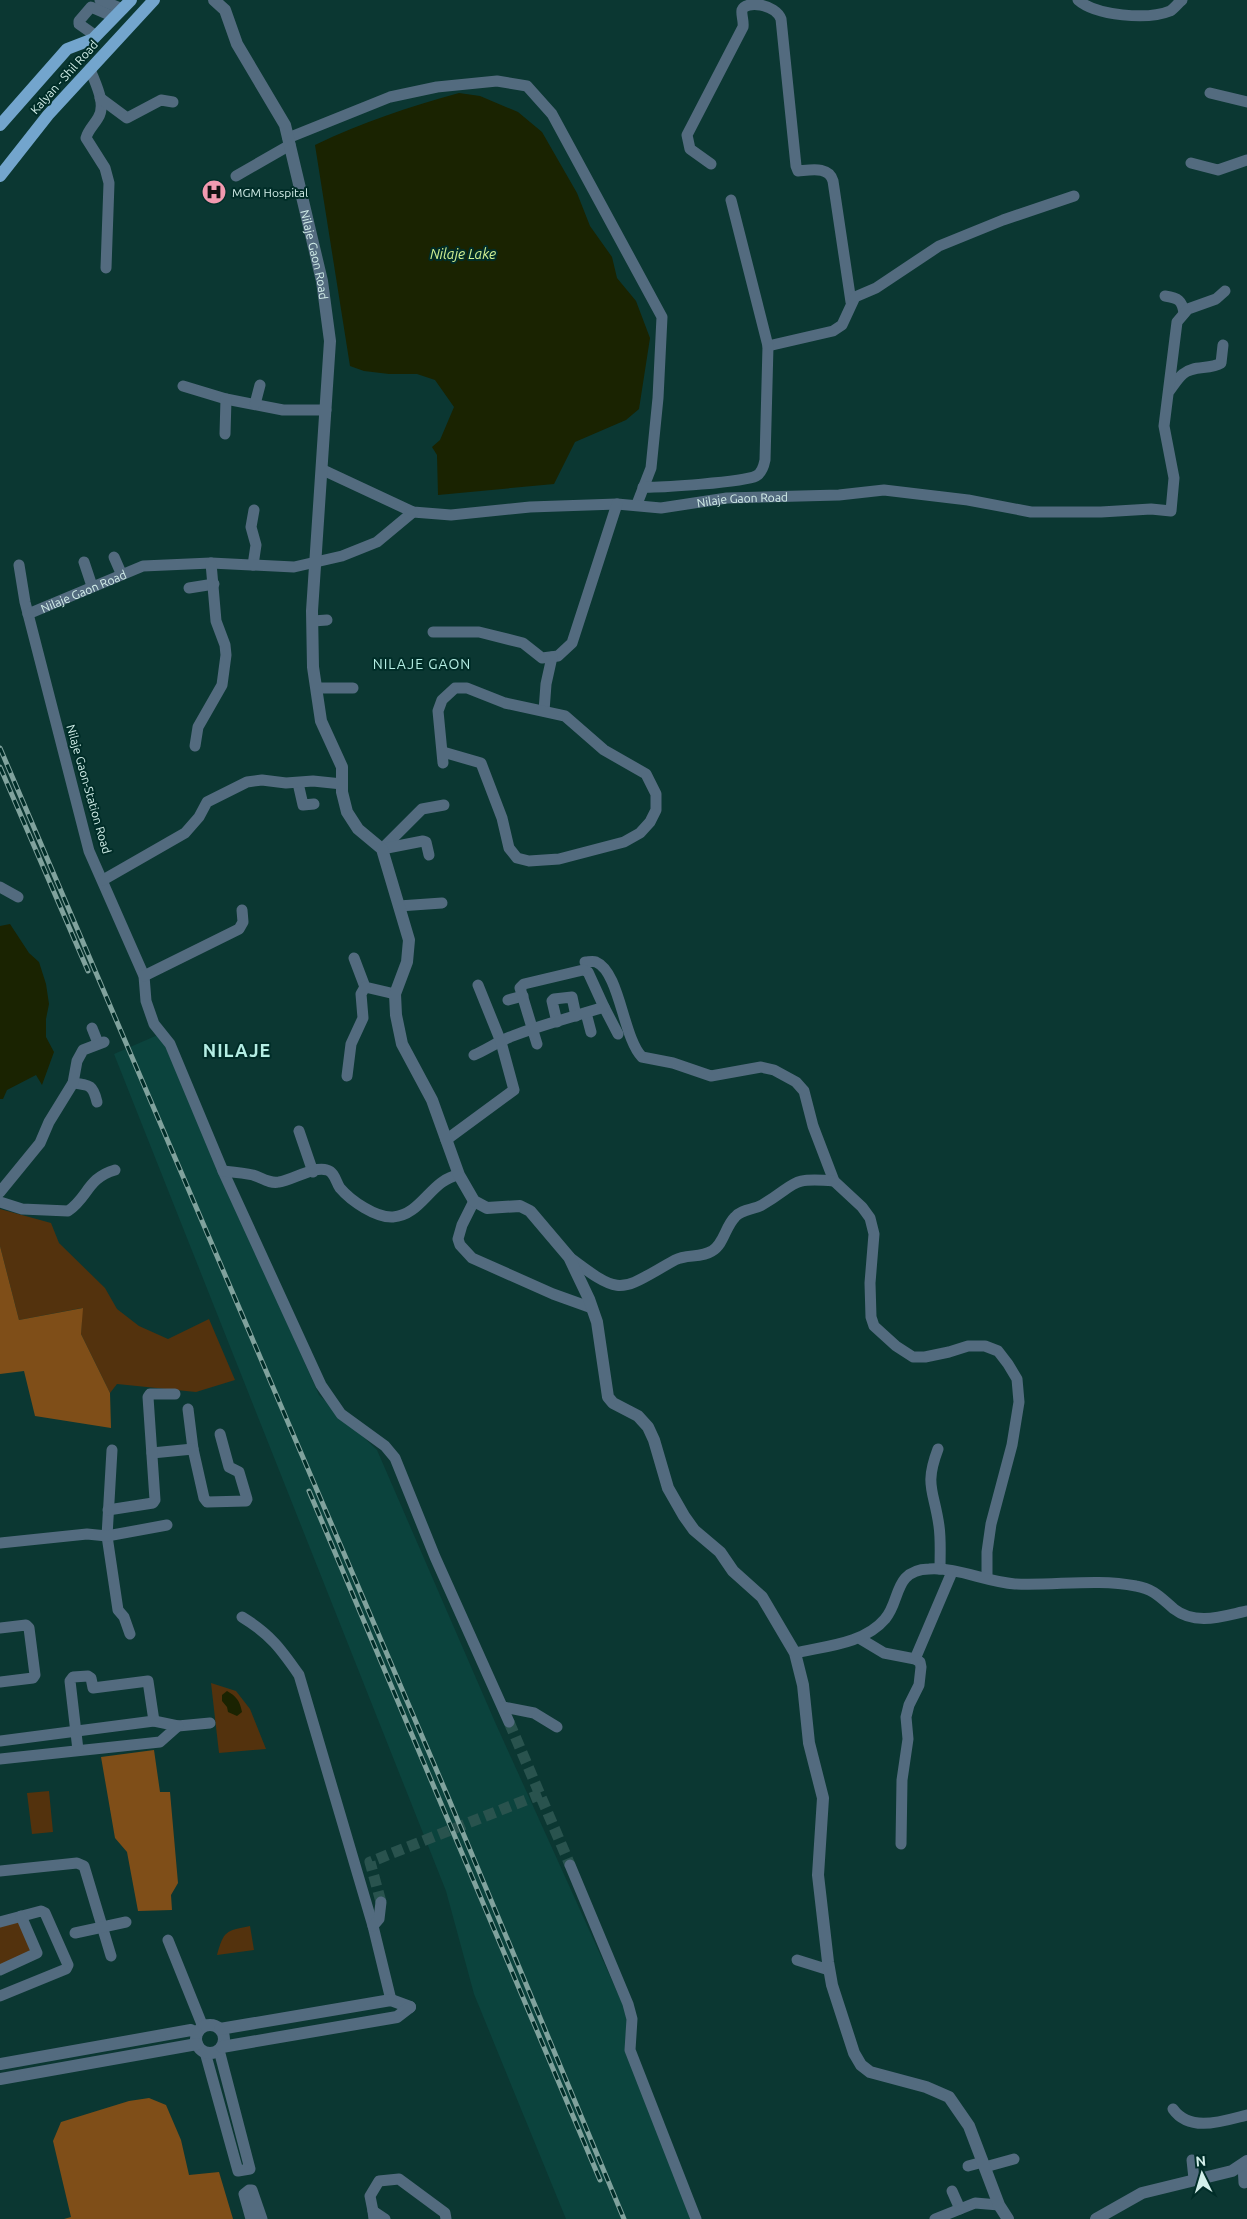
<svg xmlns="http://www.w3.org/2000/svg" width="1247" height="2219" viewBox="0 0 1247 2219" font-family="Ubuntu,sans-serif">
	<rect width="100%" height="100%" fill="#0b3732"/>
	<path fill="#0b433d" d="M160,1034L319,1395L377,1450L495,1722L629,2018L626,2051L692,2219H566L474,1994L446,1891L114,1054Z"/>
	<path fill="#53320d" d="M0,1209L51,1223L59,1243L105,1288L117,1309L139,1326L168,1339L209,1319L235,1380L196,1392L117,1384L110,1393L81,1334L82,1308L19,1320L0,1246Z
		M211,1683L236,1691L250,1709L266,1749L219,1753Z
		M49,1791L53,1832L32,1834L27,1793Z
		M19,1919L34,1953L0,1968V1927Z
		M250,1926L254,1950L217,1955C224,1931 225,1931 250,1926Z"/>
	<path fill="#7f4e18" d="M0,1246L19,1320L83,1308L81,1334L110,1393L111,1428L35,1416L24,1371L0,1374Z
		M154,1750L160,1792H170L178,1883L171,1895L172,1910L138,1911L127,1852L115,1838L101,1757Z
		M149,2098L166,2105L181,2140L189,2175L219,2172L233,2219H64L71,2217L53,2141L61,2122L129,2101Z"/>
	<path fill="#1a2301" d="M459,93L480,96L518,112L542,132L577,193L590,226L612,257L617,278L636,301L650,338L639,409L626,420L575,442L554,484L438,495L437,455L432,447L440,440L454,407L435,380L417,374H389L364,371L350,366L315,145C362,122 409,107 459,93Z
		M10,924L29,953L39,962L46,984L49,1004L46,1019V1037L54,1052L42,1085L36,1075L7,1090L3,1099H0V926Z
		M227,1691C236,1696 240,1701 242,1712L237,1716L228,1712L227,1707L222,1701V1695Z"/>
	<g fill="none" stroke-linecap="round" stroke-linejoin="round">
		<path stroke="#29534e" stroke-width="11" stroke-dasharray="11 5.5" stroke-linecap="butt" d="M509,1722L570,1865
			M381,1902L370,1862L541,1794"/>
		<g stroke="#536b7f" stroke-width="11">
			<path d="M100,0L123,9"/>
			<path d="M1078,0C1096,16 1148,20 1170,11C1174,9 1178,3 1182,0"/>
			<path d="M96,36L79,24V21L91,7L114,17"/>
			<path d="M90,69C95,83 107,104 98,118C94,125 88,130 86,138L105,168L109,183L106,268"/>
			<path d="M1210,93L1247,102"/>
			<path d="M100,98L127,118L161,100L173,102"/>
			<path d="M288,138L390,97L437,87L497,81L527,86L552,114L662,317L658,398L651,468L637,504"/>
			<path d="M1191,163L1218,170L1247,160"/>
			<path d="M711,164L690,149L687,135L743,27C744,21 741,15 742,10C746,0 775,4 781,19L796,166L798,171C811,170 829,166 833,181L851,302"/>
			<path d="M236,176L290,145"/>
			<path d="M1165,296C1178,298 1182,300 1184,313"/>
			<path d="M768,346L833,331L842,325L855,297L876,288L939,246L1003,220L1074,196"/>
			<path d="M183,386L226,399L283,410H326"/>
			<path d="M1170,390C1174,385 1178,378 1183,374C1193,365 1210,370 1221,363L1223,345"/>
			<path d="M255,404L260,385"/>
			<path d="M225,434L226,399"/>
			<path id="s1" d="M323,470L413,512L451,515L530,507L617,504L661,508L727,498L839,495L884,490L968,500L1031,512H1101L1151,509L1171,511L1174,478L1164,426L1177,322L1188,309L1216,299L1225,291"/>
			<path d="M643,487C660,488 744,482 756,476C762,473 764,465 765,460L768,346L731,200"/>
			<path d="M114,557L121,573"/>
			<path d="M84,562L92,586"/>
			<path d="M19,565L25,602L89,851L144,976L146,1001L154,1024L170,1044L223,1171L321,1385L341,1414L385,1446L395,1458L435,1557L509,1722"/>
			<path d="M253,565L256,545L251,527L254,510"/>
			<path d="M189,588L214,584"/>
			<path id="s2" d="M28,614L143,566L211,563L294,567L342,556L377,542L413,512"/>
			<path d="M313,621L327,620"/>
			<path d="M433,632H479L523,643L542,658L558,656L572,643L617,504"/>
			<path d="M318,688H353"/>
			<path d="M544,711L546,684L552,657"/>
			<path d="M195,746L198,727L222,685L226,655L225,645L216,621L211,563"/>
			<path d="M443,763L438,711L442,700L455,688H467L505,703L565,716L604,750L646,774L656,794V810L650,822L640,833L624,842L559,859L529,861L517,858L509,848L502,818L481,763L443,752"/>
			<path d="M298,783L303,805L314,804"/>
			<path d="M382,849L422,809L444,805"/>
			<path d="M382,849L423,841L426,842L429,855"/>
			<path d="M103,880L185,833L199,817L207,802L247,782L262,780L286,783L313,781L342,784"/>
			<path d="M0,887L18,897"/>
			<path d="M399,906L442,903"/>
			<path d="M354,958L365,987L395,994"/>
			<path d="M585,962C588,962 593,961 596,962C620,972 623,1038 642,1057L673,1063L711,1076L761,1067L774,1070L796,1082L804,1091L813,1126L834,1181L862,1207L870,1218L874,1234L870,1283L871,1317L874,1326L896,1346L913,1357H925L949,1352L968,1346H985L998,1351L1008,1364L1017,1379L1019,1402L1012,1445L991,1524L987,1552V1578"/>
			<path d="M144,976L239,929L243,922L242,910"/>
			<path d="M508,1000L523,996"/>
			<path d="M604,1007L618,1034"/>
			<path d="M586,1013L591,1032"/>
			<path d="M557,1022L552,1001L554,999L572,997L576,1016"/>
			<path d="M92,1028L98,1043"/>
			<path d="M474,1055C486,1050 499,1041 510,1037C540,1025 573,1017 604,1007L588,972L583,970L524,984L520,988L537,1044"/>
			<path d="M347,1076L351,1044L363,1018L361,994L365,987"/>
			<path d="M73,1083C90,1085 93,1085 97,1102"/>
			<path d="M299,1131L313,1172"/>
			<path d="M446,1140L514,1090L501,1042L478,985"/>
			<path d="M223,1171C233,1172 244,1173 253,1175C262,1178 270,1184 279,1182C293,1180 313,1166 327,1170C335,1172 336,1183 340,1188C351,1201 376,1218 393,1217C422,1215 431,1179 459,1175"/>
			<path d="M0,1192L40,1143L49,1122L73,1083L77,1061L83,1050L104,1042"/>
			<path d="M474,1201L462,1225L458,1239L460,1245L472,1258L553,1294L592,1308"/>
			<path d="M0,1202L22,1209L68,1211C88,1198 87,1178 115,1170"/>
			<path d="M569,1257C623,1298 619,1291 675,1260C686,1254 701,1258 712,1251C724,1244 725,1227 735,1217C742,1209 753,1210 762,1205C798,1184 788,1177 834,1181"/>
			<path d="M188,1409L193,1449"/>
			<path d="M938,1449C924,1486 934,1490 939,1526C941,1540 940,1555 940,1569"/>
			<path d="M112,1450L107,1536L118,1610L124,1617L130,1634"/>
			<path d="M152,1453L193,1449L204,1498L207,1502L246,1501L247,1499L239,1472L229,1467L220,1434"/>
			<path d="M108,1510L153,1503L155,1500L148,1397L150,1394H175"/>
			<path d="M0,1543L87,1534L107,1536L167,1525"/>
			<path d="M242,1617C270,1634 281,1649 299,1675L373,1926L391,2000"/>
			<path d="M0,1628L26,1625L29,1628L35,1675L33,1678L0,1682"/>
			<path d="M859,1638L884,1653L915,1659L920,1662L921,1667L919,1685L909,1705L906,1717L908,1739L902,1780L901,1844"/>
			<path d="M795,1653C825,1646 864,1644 885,1619C901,1601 893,1570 929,1569C957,1567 986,1582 1015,1584C1055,1586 1096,1578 1136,1586C1154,1589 1161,1598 1174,1609C1196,1626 1223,1616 1247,1611"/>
			<path d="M915,1659L952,1572"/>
			<path d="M503,1707L534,1713L557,1727"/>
			<path d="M178,1726L210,1723"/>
			<path d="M0,1741L154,1721L178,1726L160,1742L0,1759"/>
			<path d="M78,1750L70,1681L73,1677L88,1676L91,1678L93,1688L148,1681L154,1721"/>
			<path d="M570,1865L628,2004L632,2019L630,2050L696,2219"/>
			<path d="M0,1871L77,1863L84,1866L111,1956"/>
			<path d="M0,1922L41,1911L45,1913L68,1965L66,1969L0,1996"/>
			<path d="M373,1926L379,1919L381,1902"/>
			<path d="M75,1933L126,1922"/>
			<path d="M168,1940L203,2027"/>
			<path d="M797,1960L829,1970"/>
			<path d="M0,1970L37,1953L21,1916"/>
			<path d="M205,2052L238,2171L250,2169L219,2050"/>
			<path d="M1173,2109C1190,2133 1223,2121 1247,2115"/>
			<path d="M1192,2160L1194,2179"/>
			<path d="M1243,2164L1244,2183"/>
			<path d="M968,2166L983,2162"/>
			<path d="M985,2167L1014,2159"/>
			<path d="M952,2191L960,2209"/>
			<path d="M373,2211L370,2196L379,2181L399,2179L445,2213L446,2219"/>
			<path d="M251,2219L244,2194L249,2190H252L262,2219"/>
			<path d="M374,2219L373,2211L385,2219"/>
			<path d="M935,2219L975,2203L999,2205"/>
		</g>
		<g stroke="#536b7f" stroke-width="12">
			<path id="s3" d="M214,0L225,10L237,44L285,125L322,281L330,341L312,611L313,667L321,721L342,767V792L347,812L358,829L382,849L409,940L407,962L395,994L396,1015L402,1044L432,1100L459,1175L474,1201L487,1208L520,1206L530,1211L569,1257L589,1299L597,1322L608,1397L613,1403L638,1416L648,1427L654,1440L668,1488L684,1516L694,1530L720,1552L733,1571L762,1597L795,1653L803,1685L809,1743L823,1798L818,1875L828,1962L832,1985L854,2053L861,2065L870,2072L926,2087L949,2097L969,2126L999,2205L1008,2219"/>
			<circle cx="210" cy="2039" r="14"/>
			<path d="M220,2029L391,2000L410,2007"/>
			<path d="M222,2047L397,2017L410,2007"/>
			<path d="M0,2064L191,2030L197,2033"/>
			<path d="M0,2079L197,2044"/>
			<path d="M1096,2219L1142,2193L1232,2171L1247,2161"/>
		</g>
		<path stroke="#73a5cd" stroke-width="12" d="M0,125L67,49L93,39L131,0
			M0,176L48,115L154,0"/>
		<defs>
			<path id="rail" d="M0,748L448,1797L624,2219
				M0,767L88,971
				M309,1491L600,2180"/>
		</defs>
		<use href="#rail" stroke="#80a29d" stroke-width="5"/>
		<use href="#rail" stroke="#002d28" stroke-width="3" stroke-dasharray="9" stroke-linecap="butt"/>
	</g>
	<defs>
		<symbol id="hospital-disc" viewBox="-11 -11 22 22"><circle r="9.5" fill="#f29ab0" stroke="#002d28"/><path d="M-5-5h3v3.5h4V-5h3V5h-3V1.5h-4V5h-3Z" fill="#111"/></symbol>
	</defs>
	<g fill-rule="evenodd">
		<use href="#hospital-disc" x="200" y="178" width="28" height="28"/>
	</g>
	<g text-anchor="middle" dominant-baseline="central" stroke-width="4" stroke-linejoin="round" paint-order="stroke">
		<g font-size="12" fill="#d3efea" stroke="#002d28">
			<text transform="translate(64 77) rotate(-48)">Kalyan - Shil Road</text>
			<text stroke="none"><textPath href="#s3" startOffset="278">Nilaje Gaon Road</textPath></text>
			<text stroke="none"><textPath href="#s1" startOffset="430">Nilaje Gaon Road</textPath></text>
			<text stroke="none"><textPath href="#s2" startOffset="60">Nilaje Gaon Road</textPath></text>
			<text transform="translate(89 789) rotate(74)">Nilaje Gaon-Station Road</text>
		</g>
		<g font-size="12" fill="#d3efea" stroke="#002d28" text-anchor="start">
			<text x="232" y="192">MGM Hospital</text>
		</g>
		<g font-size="14" font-style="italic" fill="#d2f193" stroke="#002d28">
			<text x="463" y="254">Nilaje Lake</text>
		</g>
		<g font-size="14" letter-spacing="1" fill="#b5eee4" stroke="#002d28">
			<text x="422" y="664">NILAJE GAON</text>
		</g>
		<g font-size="18" font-weight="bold" letter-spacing="1" fill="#b5eee4" stroke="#002d28">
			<text x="237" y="1050">NILAJE</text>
		</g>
	</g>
	<g transform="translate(1202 2174) rotate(355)" stroke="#002d28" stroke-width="4" paint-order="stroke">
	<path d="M0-4L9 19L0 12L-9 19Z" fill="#d3efea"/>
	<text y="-8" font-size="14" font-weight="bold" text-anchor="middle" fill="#d3efea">N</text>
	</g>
</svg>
